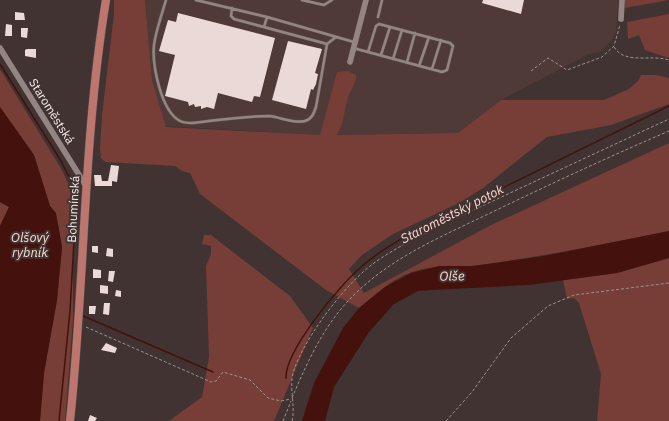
<svg xmlns="http://www.w3.org/2000/svg" width="669" height="421" viewBox="0 0 669 421" font-family="'IBM Plex Sans',sans-serif">
	<rect width="100%" height="100%" fill="#403331"/>
	<path fill="#4f3a37" d="M145,0H618V5L616,32L612,40L600,52L589,54L501,100L458,133L337,135L341,128L348,96L357,78L328,106L321,135H318L165,126L152,80Z"/>
	<path fill="#763e37" d="M114,0H145L152,80L166,127L320,135L337,72L348,71L356,75C357,80 353,87 350,92C344,106 345,123 337,135L458,133L501,100H604L629,89L638,81L641,75H656L669,78V104L611,125L547,137L483,188L459,203L393,234L362,255L349,269L364,293L491,225L669,143V231C608,244 546,255 484,265C459,268 435,264 412,272C391,279 375,295 359,308L326,290L200,194L190,173L182,171L175,166L105,162L101,158L100,148L102,115L114,14Z
		M625,0H669L625,8Z
		M669,14V58L645,50L639,35L628,39L627,22Z
		M0,69L62,170L71,190L73,205V319L65,421H40L44,373L57,300L62,247L56,214L50,206L34,155L0,107Z
		M0,202L9,207L0,226Z
		M204,235H211L290,296L313,328L274,421H169L202,397L209,357L206,266L211,254V246L202,244Z
		M669,258V421H597L601,374L579,303L574,298L567,299L563,280L617,273Z"/>
	<path fill="#45110c" d="M0,107L34,155L50,206L56,213L62,247L57,300L44,373L40,421H0V226L9,207L0,202Z
		M669,231V258L617,273L529,285L432,290L418,291L394,304L369,332L334,387L325,421H302L314,383L343,328L359,308L385,287L411,273L439,266H472L544,256Z"/>
	<g fill="none" stroke-linecap="round" stroke-linejoin="round">
		<path stroke="#45110c" stroke-width="1.5" d="M0,64L61,161L73,185L76,205L70,311L59,421
			M81,315L213,372
			M286,378C285,351 339,286 360,268C376,253 395,243 413,232L669,106"/>
	</g>
	<path fill="#ead9d6" d="M483,0H524L521,14L482,3Z
		M15,12L24,13L25,20H15Z
		M178,13L275,38L260,97L254,96L252,102L218,93L214,109L207,107L201,109V106L195,107L194,104L189,106L188,102L165,96L175,55L159,51L168,20L176,22Z
		M6,24L12,25V36H5Z
		M21,28H28L27,38L21,37Z
		M288,41L322,49L315,73L318,74L316,84L313,90L311,89L306,109L272,100Z
		M27,49H36V58L25,56V50Z
		M111,165L119,166L117,182L112,181V186H95L94,175H101L102,181H108Z
		M92,246H98V253L92,252Z
		M107,248L113,249V257L106,256Z
		M93,269L101,270V278H93Z
		M109,271H115L113,282L108,281Z
		M100,285L108,286V294L100,293Z
		M116,290L121,291V297L115,296Z
		M104,303H110L109,315L103,314Z
		M89,306H96L95,314H89Z
		M106,343L117,348L115,353L101,350Z
		M90,415L97,418L95,421H88Z"/>
	<g fill="none" stroke-linecap="round" stroke-linejoin="round">
		<defs>
			<path id="service" d="M166,0C162,14 156,30 154,45C152,65 161,111 180,121C184,123 188,123 192,123C218,120 243,116 269,116C280,117 294,124 305,121C312,119 314,113 316,107L327,44L336,37
				M196,0L267,17L354,42
				M302,0L324,5L332,0
				M232,8L231,16L234,19L327,44
				M378,17L382,0
				M379,24L450,43L453,46L447,70L442,72L368,52L376,26Z
				M264,27L267,17
				M353,48L368,52
				M381,55L390,27
				M393,59L402,30
				M407,62L415,33
				M419,66L429,37
				M432,69L441,40"/>
			<path id="minor" d="M621,19L622,0
				M0,48L86,186
				M350,62L366,0"/>
			<path id="primary" d="M70,421C85,281 83,139 106,0"/>
		</defs>
		<use href="#service" stroke="#5d514f" stroke-width="3.5"/>
		<use href="#minor" stroke="#5d514f" stroke-width="6"/>
		<use href="#primary" stroke="#5d514f" stroke-width="9"/>
		<path stroke="#9d9391" stroke-width="1" stroke-dasharray="3 2" stroke-linecap="butt" d="M614,47C625,65 651,54 669,60
			M531,71L548,58L567,70L602,57L614,46L620,25
			M86,327L211,382L216,381L223,372L250,380L268,398L281,401L291,399
			M292,398C308,360 326,321 356,293C392,258 438,238 482,217C544,187 606,158 669,131
			M283,421L291,401
			M292,421C296,404 288,387 294,370C305,337 346,283 374,263C394,249 415,238 437,227L669,119
			M446,421L472,392L511,338L548,306L574,295L669,283"/>
		<use href="#service" stroke="#958582" stroke-width="2.5"/>
		<use href="#minor" stroke="#958582" stroke-width="5.5"/>
		<use href="#primary" stroke="#bc766d" stroke-width="8"/>
	</g>
	<g text-anchor="middle" dominant-baseline="central" stroke-width="4" stroke-linejoin="round" paint-order="stroke">
		<g font-size="12" fill="#f5ecea" stroke="#403331">
			<text transform="translate(52 111) rotate(58)">Staroměstská</text>
			<text transform="translate(73 209) rotate(-87)">Bohumínská</text>
		</g>
		<g font-size="13" font-style="italic" fill="#fed8d1" stroke="#403331">
			<text transform="translate(452 214) rotate(-27)">Staroměstský potok</text>
			<text x="30" y="237">Olšový<tspan x="30" dy="15">rybník</tspan></text>
			<text transform="translate(452 276) rotate(-1)">Olše</text>
		</g>
	</g>
</svg>
